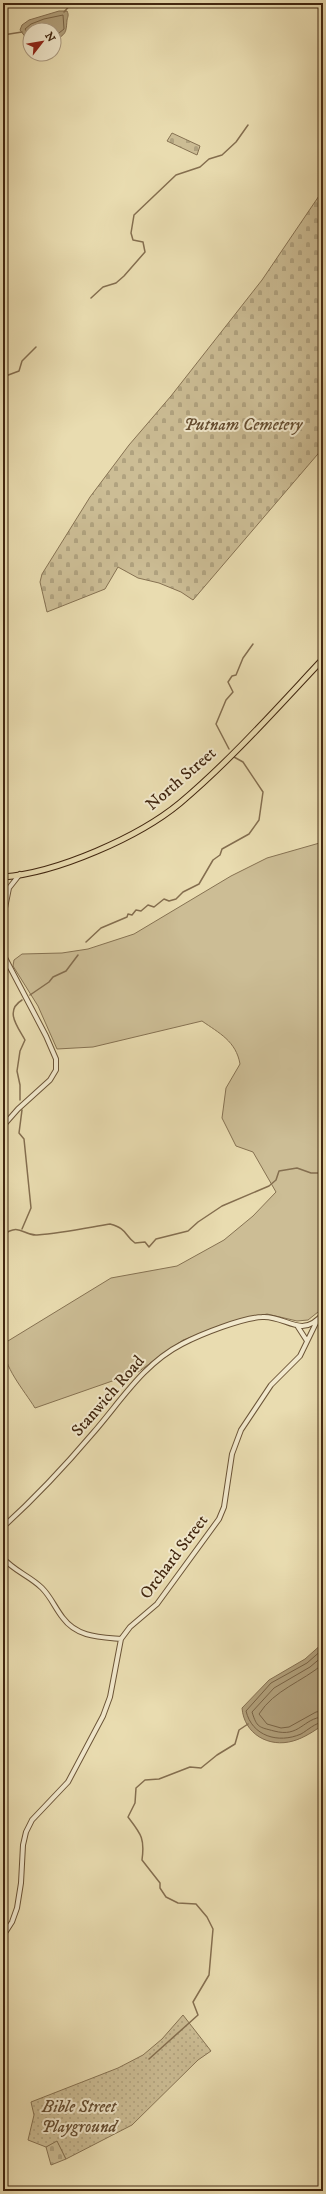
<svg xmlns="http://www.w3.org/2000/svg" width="326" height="2194" viewBox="0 0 326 2194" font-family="'IM FELL DW Pica',serif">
	<defs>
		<pattern id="cemetery-stones" width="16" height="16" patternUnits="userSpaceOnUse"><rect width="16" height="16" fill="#ccbd95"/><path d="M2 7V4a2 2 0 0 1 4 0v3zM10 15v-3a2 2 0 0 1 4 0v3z" fill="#b0a27f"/></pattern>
		<pattern id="park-dots" width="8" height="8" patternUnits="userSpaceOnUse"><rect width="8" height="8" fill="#ccbd95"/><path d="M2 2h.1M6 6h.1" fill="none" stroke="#b0a27f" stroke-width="1.8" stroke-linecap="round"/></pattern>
	</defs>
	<rect width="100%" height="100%" fill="#e9dcb0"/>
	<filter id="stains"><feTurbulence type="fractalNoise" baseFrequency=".005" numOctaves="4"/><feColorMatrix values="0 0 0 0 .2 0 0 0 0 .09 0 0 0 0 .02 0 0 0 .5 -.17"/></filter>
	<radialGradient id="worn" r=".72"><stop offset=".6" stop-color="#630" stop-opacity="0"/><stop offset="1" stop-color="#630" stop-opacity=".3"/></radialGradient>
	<path fill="#ccbd95" stroke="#867252" d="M323,842V1308L308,1320L297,1321L267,1314L233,1322L183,1340L138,1372L35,1408C24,1390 3,1367 3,1344L111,1278L177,1266L224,1240L253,1216L276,1192L253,1152L236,1146L222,1118L226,1088L240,1064C236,1041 219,1033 202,1021L93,1047L57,1049L38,1006L13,966L14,960L22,954L62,953L88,949L134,934L231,876L267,858Z"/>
	<path fill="url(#cemetery-stones)" stroke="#867252" d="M172,133L200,146L197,155L167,141Z
		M323,190V448L193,600L181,592L159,583L138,578L118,567L105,589L47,612L40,582L42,574L90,497L129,445L171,396L262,280Z
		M57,2140L66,2159L51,2165L46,2147Z"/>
	<path fill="url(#park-dots)" stroke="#867252" d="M183,2015L211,2051L198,2060L132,2125L66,2159L57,2141L46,2147L28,2140L34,2115L31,2102L118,2068L143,2055L162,2039Z"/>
	<path fill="#b09e79" stroke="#846e4f" d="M59,11H67C69,15 68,16 67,20C66,36 65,32 55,42L54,30H30V43L20,30L22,25L29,20Z
		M323,1643V1725C314,1731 304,1738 293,1741C269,1748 244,1734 242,1708L269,1680L305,1659Z"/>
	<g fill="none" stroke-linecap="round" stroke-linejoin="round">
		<path stroke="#786244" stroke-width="1" d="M30,36L25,29L31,24L44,19L63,15L64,29L54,37
			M323,1649L307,1663L271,1683L246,1711C252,1736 278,1744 301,1734C308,1730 315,1723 323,1722
			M323,1656L310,1667L274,1688L252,1712C257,1728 259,1727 274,1731C300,1738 303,1718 323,1717
			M323,1664C302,1682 274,1690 259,1714L267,1724L281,1728L289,1727L316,1712L323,1711"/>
		<path stroke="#846e4f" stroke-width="1.5" d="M64,12L72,3
			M3,35L22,32
			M91,298L103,287L116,283L124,276L145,252L143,242L133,240L131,233L134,215L176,175L200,167L209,159L222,155L236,142L248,125
			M3,377L19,371L22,361L36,347
			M229,749L216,724L226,700L233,692L228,682L232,676L236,675L243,658L253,644
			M86,942L101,928L127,917L128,914L132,915L136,910L141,911L148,905L154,907L164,899L169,901L176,899L183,892L199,884L213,860L220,855L222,849L249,834L259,820L263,792L243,762L234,757
			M30,995L49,982L53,977L66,971L78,955
			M20,1100V1085L17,1071L20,1051L25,1040C18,1027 4,1011 22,1000
			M22,1229L31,1208L24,1139L19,1133L22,1110
			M3,1235C20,1222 23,1236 37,1235C62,1233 86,1228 110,1224C128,1229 123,1234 135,1243L145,1242L149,1247L156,1239L188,1231L198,1222L222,1206L269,1186L276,1180L279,1171L297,1168L311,1173H323
			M149,2059L198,2015L193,2002L209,1975L213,1929L207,1917L196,1904L178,1903L166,1897L160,1888V1883L142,1860C145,1838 141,1834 128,1817L135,1803L136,1788L145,1780L159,1779L190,1767L201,1768L217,1755L235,1744L239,1730L248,1724
			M3,2107H4"/>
		<defs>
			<path id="tertiary" d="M3,918L9,888L20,874
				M3,954L46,1036L56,1059V1070L50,1080L18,1109L3,1126
				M298,1327L307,1341
				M3,1527C35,1498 65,1466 93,1433C121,1401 143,1364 182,1344C201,1334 242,1318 262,1317C286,1315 301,1340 323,1314
				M3,1558C14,1571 30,1576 42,1588C51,1597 55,1608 63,1618C77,1637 99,1637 121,1639
				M3,1936L12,1922L17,1908L21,1883L23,1845L26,1832L32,1820L68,1782L103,1716L110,1697L121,1639L130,1627L157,1604L219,1519L224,1507L232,1454L241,1430L271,1385L300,1356L317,1321"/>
			<path id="primary" d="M3,877C57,873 139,837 180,803C231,760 277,708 323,659"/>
		</defs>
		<use href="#tertiary" stroke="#6b5437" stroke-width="6"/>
		<use href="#primary" stroke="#41260f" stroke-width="7"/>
		<use href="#tertiary" stroke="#f1e8cc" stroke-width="4"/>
		<use href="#primary" stroke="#e9dcb0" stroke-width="5"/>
	</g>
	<g text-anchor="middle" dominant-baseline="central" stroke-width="4" stroke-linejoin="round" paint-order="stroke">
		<g font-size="17" font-style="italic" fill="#644c30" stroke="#f1e8cc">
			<text x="243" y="425">Putnam Cemetery</text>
			<text x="79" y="2107">Bible Street<tspan x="79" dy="20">Playground</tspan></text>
		</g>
		<g font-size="17" fill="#41260f" stroke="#f1e8cc">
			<text transform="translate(181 779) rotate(-41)">North Street</text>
			<text transform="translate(108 1396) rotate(-49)">Stanwich Road</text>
			<text transform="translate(174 1557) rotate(-53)">Orchard Street</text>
		</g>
	</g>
	<rect width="326" height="2194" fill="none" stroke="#e9dcb0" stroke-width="16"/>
	<rect x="4" y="4" width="318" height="2186" fill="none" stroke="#41260f" stroke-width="2"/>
	<rect x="8" y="8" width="310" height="2178" fill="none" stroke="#41260f"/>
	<g transform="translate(42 42) rotate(59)"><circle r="19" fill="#f1e8cc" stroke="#ab9a80"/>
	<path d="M0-3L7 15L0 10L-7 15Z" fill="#8f2418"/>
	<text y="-6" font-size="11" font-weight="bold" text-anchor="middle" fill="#41260f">N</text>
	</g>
	<rect width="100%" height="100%" filter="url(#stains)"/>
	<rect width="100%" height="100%" fill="url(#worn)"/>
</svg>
